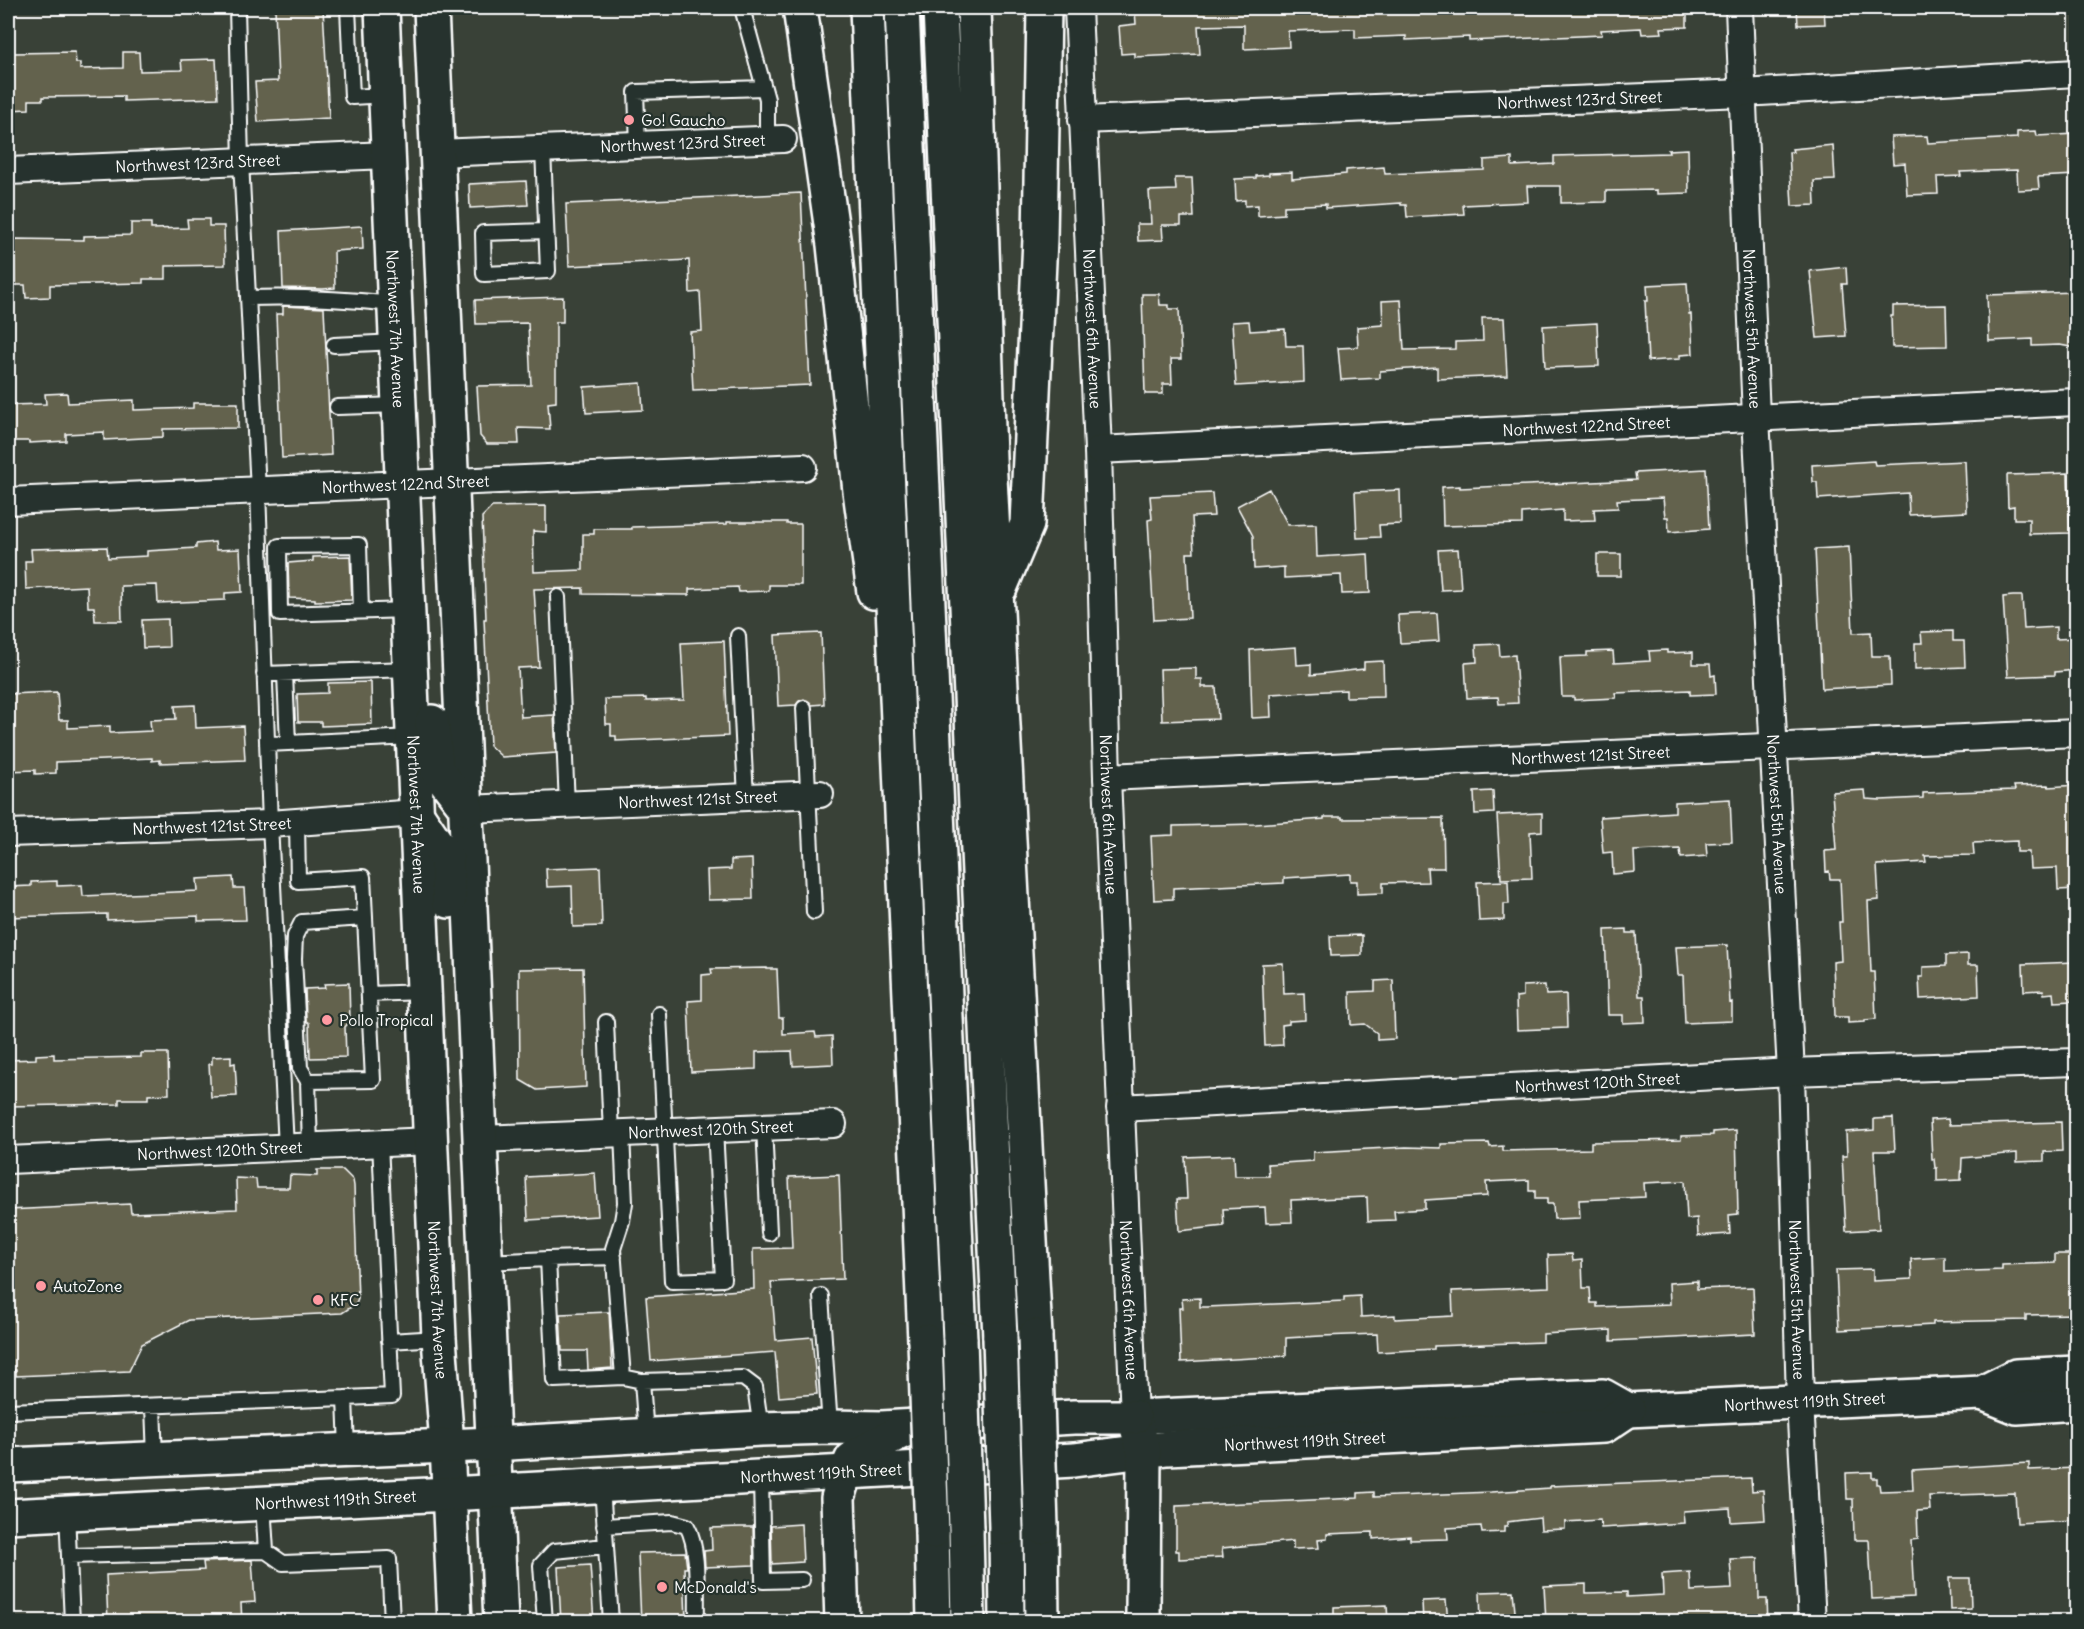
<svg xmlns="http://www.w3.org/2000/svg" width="2084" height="1629" viewBox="0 0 2084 1629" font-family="Delius,sans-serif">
	<rect width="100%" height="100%" fill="#394137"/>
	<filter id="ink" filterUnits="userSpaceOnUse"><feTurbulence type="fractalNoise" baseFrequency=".0167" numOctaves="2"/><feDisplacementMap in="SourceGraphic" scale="12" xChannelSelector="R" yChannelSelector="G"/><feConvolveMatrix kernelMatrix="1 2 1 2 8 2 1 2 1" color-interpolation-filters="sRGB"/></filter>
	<g filter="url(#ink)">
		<path fill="#64624e" stroke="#fff" stroke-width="1.5" d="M275,8H323L329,118L258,122L255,82L278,81Z
			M1189,8H1687V27L1661,28L1662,33L1642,34L1641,28L1601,30L1602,35L1469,41V37L1406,40V36L1355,38V29L1288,31L1289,47L1244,49V25L1198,26L1200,54L1135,57V53L1121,54L1119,26L1136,24L1135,10Z
			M1797,8H1824L1825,24L1798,25Z
			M75,52L76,63H80V69L123,68V52H139L140,71L182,70L181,60L216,59L218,98L124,101V96L43,97V100H29V109L8,110V61H13V53Z
			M2036,131L2037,136L2076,134V175L2038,177L2039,189L2018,190L2017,170L1960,172L1961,176L1937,177L1938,194L1907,195L1905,163L1893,164L1891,137L1927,136L1928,143L2017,138V132Z
			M1833,145L1835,180L1814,181L1815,205L1792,206L1789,152H1793L1792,149Z
			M1688,149L1689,193L1657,194V190L1606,191V202L1561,203V186H1527L1528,202L1463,205L1464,214L1407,217L1406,205H1401V203L1326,208V204L1284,206V214L1258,216V205L1245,206V200L1236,201L1235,179L1256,178V176L1269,175V173L1292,172V179L1346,174V170L1384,167L1385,174L1484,170V160L1512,158V166L1554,164V156L1669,153L1668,150Z
			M1175,178H1192L1194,217H1181V225H1162L1163,240L1138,241L1137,224H1151L1149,191L1176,190Z
			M526,181L528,205L470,208L469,184Z
			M801,193L810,385L693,390L690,332L702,331L700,292L690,293L689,260L569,266L566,204Z
			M187,219H209V226H224L225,265L166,266V279H143V283L50,285V297L26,298L25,285H15L14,239L84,240V236L131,235V223H151V229L188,228Z
			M362,226L363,249L334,251L335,288L323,289L283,288L281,231Z
			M1846,267L1847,284H1842L1846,336L1817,338L1810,271Z
			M1687,283L1689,314H1691L1693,354L1680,355V359L1648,361L1645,301H1648L1647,285Z
			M2076,292V348L2060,345L2032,346V339L1989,341L1987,295Z
			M1142,294H1159L1160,305H1169V309H1179L1181,359H1171L1172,384H1163V394H1145Z
			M563,297V322H556V402L548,403L550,429L518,428L519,444H487L480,436L477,386L531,385L528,323L476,324L475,300Z
			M1401,300L1404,350L1455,349V342L1483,341L1482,318H1504L1507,376L1437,379V367L1380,371V378L1341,380L1338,348L1358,347L1357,327L1383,325L1382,301Z
			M1946,305L1947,346L1892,347L1891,316H1893V306Z
			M283,306L324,308L331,455L282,458L276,314H283Z
			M1249,321L1250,331L1285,329L1286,346H1303L1304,382L1236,386L1232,322Z
			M1597,323L1599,366L1545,368L1543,326Z
			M641,383L643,410L586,413L584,387Z
			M67,393L68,403L134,400V410L193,408V403H238V428L163,429V437L104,440V432L66,434V441L29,443V441H8V405L46,404L45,394Z
			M1874,461L1875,465L1965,461L1967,512L1909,515L1908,493L1818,499L1817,482H1813L1812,465Z
			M1706,469L1709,529L1669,532L1668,517H1665L1663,498L1617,500L1618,508L1594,509L1595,520L1563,521V510L1522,513V524L1443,526L1442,487L1460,486V488L1636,480L1635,473Z
			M2068,473L2070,533L2029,534V519H2014V506L2008,507L2007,475Z
			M1269,489L1288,525L1316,524L1317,557L1368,554L1370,593L1342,594L1341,575L1284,578V567L1254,569L1253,536L1237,506Z
			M1400,490L1401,524L1379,525L1380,537L1357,538L1355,492Z
			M1212,493L1214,516L1192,517L1194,553H1187L1190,618L1154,620L1148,520L1152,519L1150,496Z
			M546,506V532L533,531L534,572L583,570V534H594V529H632V527L727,524V522H787V524H801V585H769V591L739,592L738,587L689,589V595L583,594V588L534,589L539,667L518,668L521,717L554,715L556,753L502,757L490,746L484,619H486L482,517L492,507Z
			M215,542L216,550L240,549L242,592L225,593V600L158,603L157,585L121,586L122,621H95L94,607H88L87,586L26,589L25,561H32L31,549L107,547L108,558L147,556V551L196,548V544Z
			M1849,547L1853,633L1871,632L1872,656H1890L1891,685L1822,689L1815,549Z
			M1458,549L1461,589L1441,590L1438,550Z
			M1597,554H1621V576H1597Z
			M350,556L352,600L315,601V599L289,598L288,563L313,561V557Z
			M2013,596H2022L2024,629L2056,627V639L2076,638V670L2055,672V675L2008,677L2003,597Z
			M1437,613L1439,641L1400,643L1398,615Z
			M168,619L169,647L143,648L142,620Z
			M1953,631V641H1964L1965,667L1915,669V643H1922L1921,632Z
			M821,633L824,704L812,705L804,699L799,701L796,705L778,706L775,635Z
			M724,641L728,736L616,741V736H611V724H606L605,699L646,698V701L684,700L681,643Z
			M1499,644L1500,656L1515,655L1518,703L1499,704L1498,697L1467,698L1465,663L1477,662L1476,645Z
			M1296,647L1297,665L1311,664V675L1364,669V662L1383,661L1384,696L1346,697V690L1270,694L1271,717L1252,718L1250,650Z
			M1667,650V653L1693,652V664H1710L1711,676L1715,675L1716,694L1690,695V690L1615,693L1616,698L1574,700V697H1562L1560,657L1587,656V652L1613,651L1614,663L1650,661L1649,651Z
			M1196,668V679H1202V687H1216L1218,719L1162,721L1160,669Z
			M371,682L372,724L321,726V722H298L297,694L328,693V683Z
			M57,692L59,720H68V728L110,726V733L151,731L150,720L176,719L175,706L195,705L196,728L243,726L245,760L160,763V760L152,761V758L56,762V773L35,774V770L8,771V694Z
			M2048,785L2049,787L2076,785V889L2058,890L2057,868L2030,869L2029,852H2017V841L1973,843L1974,855L1925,856L1926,862L1877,865L1879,900L1868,901L1871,972H1874L1876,1019L1865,1020V1022L1848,1023V1017H1835L1833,962L1841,961L1839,922H1842L1840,879H1830L1829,871L1826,872L1825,851L1836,850L1832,792L1865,790L1866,799L1881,800L1923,798V793L2015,790L2014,786Z
			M1493,791L1494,813L1475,814L1474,792Z
			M1730,799L1732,842L1706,843L1707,856L1681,858L1680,849L1634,851L1635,872L1613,874L1612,852L1603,853L1600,817L1675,812V802Z
			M1542,813V831L1530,832L1532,878L1501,879L1497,815Z
			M1324,817H1342V819L1443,818L1444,868H1427L1428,882L1383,883V893L1357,894V881H1350V874L1284,878V883L1173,888V899L1154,900L1151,836L1173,835V826L1256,824L1324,819Z
			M752,859L753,899L708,900L707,870L731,869V860Z
			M600,867L602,926L573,927L572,886L547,887L546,869Z
			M233,877L234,888H244L246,920L198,921V916L107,920V914L8,917V887L31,886V882L57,881V886L82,885L83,896L198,891L197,879Z
			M1508,881L1509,904H1504V920L1479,921L1477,882Z
			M1627,929V933H1636L1639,996H1644L1645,1022L1623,1023V1015H1608L1605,930Z
			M1362,935V955L1331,956L1330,936Z
			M1727,945L1730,1003L1732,1002V1021L1685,1023L1683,975H1678L1676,947Z
			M1968,954V965H1978L1979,996L1920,999L1919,977H1923V967L1946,966V955Z
			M2076,962V992L2072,993V1001L2054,1002L2053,993L2044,994L2043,990L2024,991L2023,964Z
			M1283,963L1284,994L1304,993L1305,1020L1289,1021V1024L1282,1025L1283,1045L1265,1046L1262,964Z
			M583,968L586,1087L537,1090L520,1080L519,969Z
			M767,968V969H777L779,1018H783V1034L815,1032L816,1037L832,1036L833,1064L793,1066L792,1051L756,1052V1069L691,1072L688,1001L702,1000V975L712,974L711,969Z
			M1393,980L1395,1039L1377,1040V1033L1365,1024L1351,1025L1350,992L1375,991V981Z
			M349,983L350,1021L345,1027L346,1057L310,1058L309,1023L306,1021L305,989L325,988L324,984Z
			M1545,985L1546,995L1566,994L1567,1028L1517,1030L1516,997L1523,996V986Z
			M141,1053H168L169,1094L148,1095V1099H119V1104L8,1106V1060L36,1059V1055L54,1054V1059L141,1057Z
			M231,1056V1064L235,1063L237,1096L211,1097L209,1064H212V1057Z
			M1893,1118L1895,1151H1874L1879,1229L1846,1231L1842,1156H1847L1846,1132L1874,1130V1119Z
			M1948,1119L1949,1125L2061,1122L2062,1151L2044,1152V1161L2017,1162V1153L1962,1158L1961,1180L1937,1181V1168H1935L1934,1159H1932L1930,1120Z
			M1736,1130L1738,1214L1729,1215L1730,1234L1698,1236L1697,1218L1687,1219L1685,1181L1644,1183L1645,1197L1579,1200L1580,1218L1554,1219L1553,1204H1547V1199H1535V1191H1529V1180L1486,1182L1487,1196L1425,1200V1209L1394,1211L1395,1220L1368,1221L1367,1197L1291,1200L1292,1222L1266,1223L1265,1207L1223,1209L1224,1226L1179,1231L1177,1199H1187L1185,1157L1234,1155L1235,1176H1269L1268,1164L1313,1161V1152L1406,1147L1441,1148V1144L1489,1143L1490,1147L1503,1146V1151L1591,1149V1142L1681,1140V1136L1713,1135V1132Z
			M317,1170H343L353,1180L354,1186L358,1299L356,1304L342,1313L189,1320L142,1344L129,1371L16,1376V1370L8,1371V1210L130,1204L131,1213L237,1209L236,1178L256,1179L257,1188H289L290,1175L317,1176Z
			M595,1173L598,1216L528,1220L526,1177Z
			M839,1175L843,1279L771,1282L776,1340L812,1337L817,1394L779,1397L775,1352L651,1361L646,1297L754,1289L753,1249L792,1248L789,1177Z
			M1572,1254L1573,1261L1582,1260L1583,1288H1590L1591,1303H1597V1307L1670,1304L1669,1283L1697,1281V1289L1753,1287L1755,1334L1611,1341V1330L1543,1334V1342L1434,1346V1349L1378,1352L1377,1334L1321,1336L1286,1338V1356L1181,1362L1179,1308H1183L1182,1299L1200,1298V1307H1207L1344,1301V1297L1360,1296L1361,1317L1395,1315V1319L1453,1316L1452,1291L1549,1287L1548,1255Z
			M2055,1254H2076V1314L2026,1315V1320L1933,1322V1325L1839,1330L1836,1270L1873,1269V1281L1912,1279L1911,1259L1945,1257V1272L2002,1270V1265L2055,1263Z
			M609,1312L612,1368L588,1370L587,1351H562L560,1314Z
			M2029,1463V1470L2076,1468V1520L2017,1523L2015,1493L1929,1496L1930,1510L1917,1511L1918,1539L1911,1540L1914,1597L1872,1599L1869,1540H1854L1853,1499H1847L1846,1473L1872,1472V1478H1877V1484H1879L1880,1491L1913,1490L1912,1470Z
			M1751,1478L1752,1491L1763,1490L1765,1520L1731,1522L1730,1508L1683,1511L1684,1523L1601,1528L1600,1520L1565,1522V1529L1541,1530L1540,1518L1507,1522V1527H1504V1532L1482,1533L1481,1526L1447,1528L1448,1539L1410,1540V1536L1373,1539V1532L1327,1534V1539L1318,1540L1319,1548L1293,1549V1541L1222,1548L1223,1557L1179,1559V1551H1176V1506L1358,1498V1493L1374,1492V1497L1491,1492L1550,1488V1486Z
			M801,1524L803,1562L772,1564L771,1526Z
			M740,1527H753L754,1565L705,1567L704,1551L712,1550L711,1528Z
			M685,1552L687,1568H684L686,1622H641L638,1553Z
			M1758,1558L1759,1599H1767L1768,1622H1546L1544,1586L1586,1584V1593L1627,1592V1597L1663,1595L1662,1574L1690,1572L1691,1591L1732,1589L1730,1559Z
			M252,1560L255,1602L241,1603L242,1622H108L106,1575L204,1570L203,1562Z
			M590,1565L594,1622H561L558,1567Z
			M1949,1578H1970L1971,1609L1950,1610Z
			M1513,1591L1516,1622H1481L1480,1592Z
			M1446,1600L1448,1622H1423L1422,1601Z
			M1387,1605L1388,1622H1334V1607Z"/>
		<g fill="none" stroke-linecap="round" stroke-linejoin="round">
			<defs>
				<path id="service" d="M237,8L241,161L258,490L270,824L286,1148
					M348,8L352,97L386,95
					M742,8L767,99V140
					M638,145L636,92L764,88
					M543,149L548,271L484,274L483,233L546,231
					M248,298C298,296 346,299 395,304
					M334,345L397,342
					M337,407L400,405
					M558,597L567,805
					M361,611L359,545L279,546L280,614L408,610
					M738,636L746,798
					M264,674L410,669
					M285,674L288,743
					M804,708L814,912
					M267,744L413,737
					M297,822L298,881L363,877L373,1080L308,1081L310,1147
					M369,994L423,992
					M659,1014L672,1281L723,1279L715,1129
					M606,1022L611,1133
					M308,1081L300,1068L294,959L295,936L302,922L365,918
					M764,1126L769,1233
					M622,1133L625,1203L622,1221L613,1249L623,1377
					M548,1259L614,1257
					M486,1262L548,1259L554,1380L623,1377L642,1381L646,1435
					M821,1296L830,1427
					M389,1341L439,1338
					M642,1381L743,1378L755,1387L761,1429
					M345,1398L392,1396L380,1143
					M153,1406L155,1458
					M8,1411L345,1398L347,1449
					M761,1477L763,1581L802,1580
					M602,1486L611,1622
					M263,1504L266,1551L283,1563L389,1559L392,1622
					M67,1513L72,1622
					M604,1526L672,1522L687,1526C700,1549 696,1595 697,1622
					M69,1556L266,1551
					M545,1622L541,1565L554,1551L606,1546"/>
				<g id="minor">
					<path id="s1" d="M1078,8L1098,450L1107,777L1134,1417"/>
					<path id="s2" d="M1739,8L1756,417L1791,1072L1800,1402L1812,1622"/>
					<path id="s3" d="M1082,120L1743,93L2076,73"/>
					<path id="s4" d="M437,153L783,139"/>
					<path id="s5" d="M8,171L388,155"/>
					<path id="s6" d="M1098,450L2076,402"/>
					<path id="s7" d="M8,501L803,467"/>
					<path id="s8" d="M1107,777L2076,733"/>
					<path id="s9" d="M467,809L820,794"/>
					<path id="s10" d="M8,833L270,824L416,813"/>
					<path id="s11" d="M1120,1108L1791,1072L2076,1062"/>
					<path id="s12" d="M481,1139L833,1124"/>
					<path id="s13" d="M8,1160L430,1141"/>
				</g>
				<g id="secondary">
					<path d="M1982,1393L2017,1407L2076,1403"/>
					<path id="s14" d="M1134,1417L1603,1396L1628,1410L1982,1393L2016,1376L2076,1373"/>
					<path id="s15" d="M846,1472L1074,1460L1167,1448L1604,1426L1628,1410"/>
				</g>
				<g id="primary">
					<path id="s16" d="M382,8L439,1338L447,1445L455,1622"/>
					<path d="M431,8L501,1622"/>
					<path d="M432,722L437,770L467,809"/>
					<path d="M416,813L447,859L449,901"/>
					<path d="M1134,1417L1144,1452L1143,1616"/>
				</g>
				<g id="trunk">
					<path d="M8,1465L493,1444L761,1429L830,1427L882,1428L1074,1417H1134"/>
					<path id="s17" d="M8,1516L449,1494L846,1472"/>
				</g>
				<path id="motorway" d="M800,8L834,245L860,491L874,592
					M867,8L925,1341
					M902,8L960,1339
					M940,8L1000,1338
					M974,8L989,458L1035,1336
					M1000,588L1027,524L1040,239L1044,8
					M1041,1527L1042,1622
					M1006,1528L1007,1622
					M966,1529L968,1622
					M932,1532L934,1622
					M842,1622L838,1498L846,1472L852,1459L871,1447L913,1426
					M1143,1622V1616"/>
			</defs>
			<use href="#service" stroke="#fff" stroke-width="18"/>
			<use href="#minor" stroke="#fff" stroke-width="30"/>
			<use href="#secondary" stroke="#fff" stroke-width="38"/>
			<use href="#primary" stroke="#fff" stroke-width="38"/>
			<use href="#trunk" stroke="#fff" stroke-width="38"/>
			<use href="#motorway" stroke="#fff" stroke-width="38"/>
			<use href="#service" stroke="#26332d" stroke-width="14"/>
			<use href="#minor" stroke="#26332d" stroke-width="26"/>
			<use href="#secondary" stroke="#26332d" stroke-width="33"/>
			<use href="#primary" stroke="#26332d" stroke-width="33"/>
			<use href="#trunk" stroke="#26332d" stroke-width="33"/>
			<use href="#motorway" stroke="#26332d" stroke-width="33"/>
			<defs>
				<path id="motorway-bridge" d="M1035,1336L1041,1527
					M1000,1338L1006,1528
					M960,1339L966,1529
					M925,1341L932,1532"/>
			</defs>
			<use href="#motorway-bridge" stroke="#fff" stroke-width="38" stroke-linecap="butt"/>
			<use href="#motorway-bridge" stroke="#26332d" stroke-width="33"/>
		</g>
	</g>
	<g fill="#ff9aa2" stroke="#26332d" stroke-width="2">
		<circle cx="629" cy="120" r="6"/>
		<circle cx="327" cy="1020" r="6"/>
		<circle cx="41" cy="1286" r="6"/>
		<circle cx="318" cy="1300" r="6"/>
		<circle cx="662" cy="1587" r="6"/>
	</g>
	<g text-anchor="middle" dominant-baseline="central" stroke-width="4.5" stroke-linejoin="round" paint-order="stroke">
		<g font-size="16" fill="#fff" stroke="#26332d">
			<text stroke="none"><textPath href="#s3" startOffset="498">Northwest 123rd Street</textPath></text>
			<text stroke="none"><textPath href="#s4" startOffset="246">Northwest 123rd Street</textPath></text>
			<text stroke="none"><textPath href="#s5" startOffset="190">Northwest 123rd Street</textPath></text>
			<text stroke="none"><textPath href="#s16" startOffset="321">Northwest 7th Avenue</textPath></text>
			<text stroke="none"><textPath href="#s1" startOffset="321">Northwest 6th Avenue</textPath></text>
			<text stroke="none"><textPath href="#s2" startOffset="321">Northwest 5th Avenue</textPath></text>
			<text stroke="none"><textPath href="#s6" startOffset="489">Northwest 122nd Street</textPath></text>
			<text stroke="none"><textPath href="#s7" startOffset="398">Northwest 122nd Street</textPath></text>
			<text stroke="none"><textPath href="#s8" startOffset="484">Northwest 121st Street</textPath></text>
			<text stroke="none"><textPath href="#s9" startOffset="231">Northwest 121st Street</textPath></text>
			<text stroke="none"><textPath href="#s2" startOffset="807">Northwest 5th Avenue</textPath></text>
			<text stroke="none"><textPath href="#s16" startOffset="807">Northwest 7th Avenue</textPath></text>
			<text stroke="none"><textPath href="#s1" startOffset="807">Northwest 6th Avenue</textPath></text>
			<text stroke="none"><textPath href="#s10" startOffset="204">Northwest 121st Street</textPath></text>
			<text stroke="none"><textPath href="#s11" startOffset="478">Northwest 120th Street</textPath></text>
			<text stroke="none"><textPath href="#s12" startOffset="230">Northwest 120th Street</textPath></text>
			<text stroke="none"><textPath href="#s13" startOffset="212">Northwest 120th Street</textPath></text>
			<text stroke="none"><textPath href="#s16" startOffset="1293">Northwest 7th Avenue</textPath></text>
			<text stroke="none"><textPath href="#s2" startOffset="1293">Northwest 5th Avenue</textPath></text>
			<text stroke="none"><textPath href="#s1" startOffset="1293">Northwest 6th Avenue</textPath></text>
			<text stroke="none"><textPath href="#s14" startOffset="675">Northwest 119th Street</textPath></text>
			<text stroke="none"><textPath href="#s15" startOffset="460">Northwest 119th Street</textPath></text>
			<text transform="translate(821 1473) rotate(-3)">Northwest 119th Street</text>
			<text stroke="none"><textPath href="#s17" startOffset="328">Northwest 119th Street</textPath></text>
		</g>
		<g font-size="16" fill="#fff" stroke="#26332d" text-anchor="start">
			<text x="641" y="120">Go! Gaucho</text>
			<text x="339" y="1020">Pollo Tropical</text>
			<text x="53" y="1286">AutoZone</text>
			<text x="330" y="1300">KFC</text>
			<text x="674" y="1587">McDonald's</text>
		</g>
	</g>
	<rect width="2084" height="1629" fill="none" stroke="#26332d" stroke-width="30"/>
	<rect x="15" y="15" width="2054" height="1599" fill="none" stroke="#fff" stroke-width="2" filter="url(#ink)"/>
</svg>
